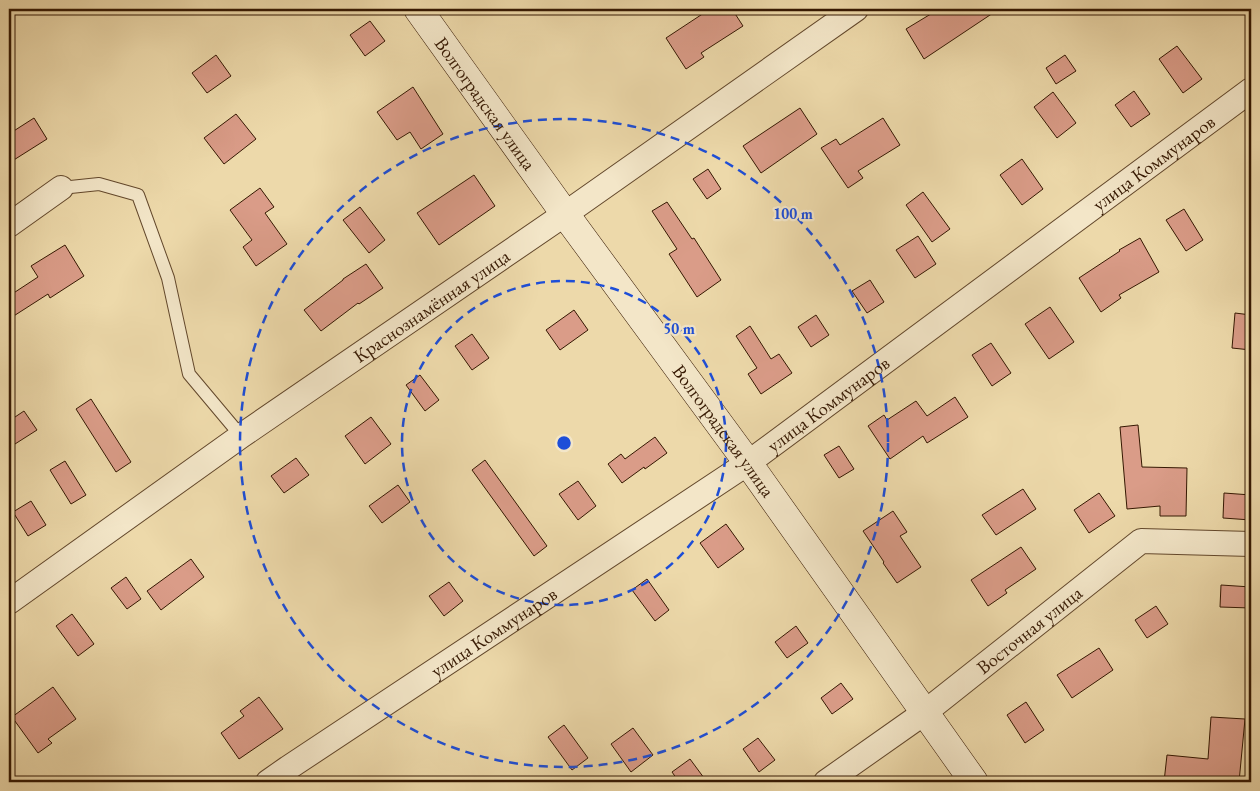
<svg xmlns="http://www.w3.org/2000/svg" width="1260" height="791" viewBox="0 0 1260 791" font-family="'EB Garamond',serif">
	<rect width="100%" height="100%" fill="#edd9aa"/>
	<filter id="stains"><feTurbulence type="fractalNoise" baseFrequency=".004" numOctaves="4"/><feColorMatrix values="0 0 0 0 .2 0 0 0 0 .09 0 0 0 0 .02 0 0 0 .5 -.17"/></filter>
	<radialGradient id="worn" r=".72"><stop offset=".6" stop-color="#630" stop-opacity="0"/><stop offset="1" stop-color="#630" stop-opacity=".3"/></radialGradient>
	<path fill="#da9c88" stroke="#351802" d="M710,9H732L743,26L701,53L704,57L686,69L666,38Z
		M939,9H999L924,59L906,29Z
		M370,21L385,41L365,56L350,35Z
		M1177,46L1202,79L1183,93L1159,59Z
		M216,55L231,76L207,93L192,73Z
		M1065,55L1076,71L1056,84L1046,68Z
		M413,87L443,134L421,149L410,132L397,140L377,112Z
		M1134,91L1150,114L1131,127L1115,105Z
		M1053,92L1076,123L1057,138L1034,107Z
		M800,108L817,134L761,173L743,146Z
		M236,114L256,139L224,164L204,138Z
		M34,118L47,139L9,163V134Z
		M883,118L900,145L858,171L863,178L848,188L821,148L836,139L840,145Z
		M1022,159L1043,189L1022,205L1000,175Z
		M708,169L721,189L707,199L693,179Z
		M474,175L495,206L439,245L417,213Z
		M260,188L274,207L265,213L287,244L256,266L243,247L252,240L230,210Z
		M923,192L950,229L932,242L906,205Z
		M667,202L692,239L694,238L721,280L697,297L669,254L677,249L652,211Z
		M360,207L385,240L369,253L343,220Z
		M1184,209L1203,240L1186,251L1166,220Z
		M918,236L936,264L915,278L896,250Z
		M1140,238L1159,272L1119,295L1121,298L1101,312L1079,278L1120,251L1119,250Z
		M65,245L84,276L50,298L48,294L9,319V296L38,277L31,266Z
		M366,264L383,288L359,304L358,303L321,331L304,310L343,280V279Z
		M870,280L884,302L867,313L852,291Z
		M1050,307L1074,342L1049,359L1025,324Z
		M574,310L588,330L560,350L546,330Z
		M1235,313L1251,315V350L1232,348Z
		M816,315L829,335L811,347L798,327Z
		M750,326L771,359L779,354L792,373L761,394L748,374L757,368L736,336Z
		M472,334L489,358L472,370L455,346Z
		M991,343L1011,373L992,386L972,355Z
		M420,375L439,400L425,411L406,385Z
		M955,397L968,417L927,443L923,436L890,459L868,426L884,415L887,420L916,401L927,416Z
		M91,399L131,462L116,472L76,409Z
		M24,411L37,430L15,444L9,435V421Z
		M371,417L391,444L365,464L345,436Z
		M1138,425L1142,467L1187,468L1186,516H1160V506L1127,509L1120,427Z
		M655,437L667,453L645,469L644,467L622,483L608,464L621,454L625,459Z
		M839,446L854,469L839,478L824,455Z
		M296,458L309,475L284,493L271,476Z
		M485,460L547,546L534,556L472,470Z
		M65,461L86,495L71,504L50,470Z
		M578,481L596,506L578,520L559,494Z
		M398,485L410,502L382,523L369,506Z
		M1023,489L1036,509L996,535L982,515Z
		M1099,493L1115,516L1089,533L1074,510Z
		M1224,493L1251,495V520L1223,518Z
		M31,501L46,525L28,536L13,512Z
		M893,511L907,532L900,536L921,567L897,583L883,563L884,562L863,531Z
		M726,524L744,549L718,568L700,543Z
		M1021,547L1036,569L1005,590L1007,593L988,606L971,580Z
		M191,559L204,577L161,610L147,591Z
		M126,577L141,599L127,609L111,588Z
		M647,579L669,610L655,621L632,590Z
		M449,582L463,601L444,616L429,596Z
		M1221,585L1251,587V608L1220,607Z
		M1156,606L1168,624L1147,638L1135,620Z
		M72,614L94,644L78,656L56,626Z
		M796,626L808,643L787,658L775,642Z
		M1099,648L1113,670L1072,698L1057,675Z
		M841,683L853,699L832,714L821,698Z
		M53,687L76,719L48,739L52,743L38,753L12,717Z
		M259,697L283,729L239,759L221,733L244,716L240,711Z
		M1026,702L1044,730L1025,743L1007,715Z
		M1211,717L1245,719L1239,782H1164L1167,755L1208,759Z
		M564,725L588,758L572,770L548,737Z
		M633,728L653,755L631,772L611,744Z
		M758,738L775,760L759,772L743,749Z
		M690,759L707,782H679L672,772Z"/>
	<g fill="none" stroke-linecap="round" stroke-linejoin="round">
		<defs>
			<path id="service" d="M61,188L99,184L138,195L168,278L189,374L241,436"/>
			<g id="minor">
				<path d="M9,225L61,188"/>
				<path id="s1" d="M9,602L241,436L565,214L856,9"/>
				<path id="s2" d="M268,782L288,768L748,463L1251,90"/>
				<path id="s3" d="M826,782L924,713L1141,541L1251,544"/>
			</g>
			<g id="secondary">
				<path id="s4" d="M418,9L565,214L748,463L974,782"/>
			</g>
		</defs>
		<use href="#service" stroke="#63482c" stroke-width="14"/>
		<use href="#minor" stroke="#63482c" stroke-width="26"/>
		<use href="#secondary" stroke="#351802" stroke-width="29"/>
		<use href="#service" stroke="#f3e6c8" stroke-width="12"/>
		<use href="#minor" stroke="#f3e6c8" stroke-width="24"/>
		<use href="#secondary" stroke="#f3e6c8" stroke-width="28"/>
	</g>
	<g fill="none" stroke="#1d4ed8" stroke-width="2.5" stroke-dasharray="9 6">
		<circle cx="564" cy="443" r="162"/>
		<circle cx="564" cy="443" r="324"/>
	</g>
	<g text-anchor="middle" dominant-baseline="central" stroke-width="4.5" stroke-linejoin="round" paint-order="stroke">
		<g font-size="19" fill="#351802" stroke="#f3e6c8">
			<text stroke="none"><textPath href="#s4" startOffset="116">Волгоградская улица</textPath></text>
			<text stroke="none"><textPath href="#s2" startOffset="1081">улица Коммунаров</textPath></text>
			<text stroke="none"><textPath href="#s1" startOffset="516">Краснознамённая улица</textPath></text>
			<text stroke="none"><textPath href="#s2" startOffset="676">улица Коммунаров</textPath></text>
			<text stroke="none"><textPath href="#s4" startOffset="521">Волгоградская улица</textPath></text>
			<text stroke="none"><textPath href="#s3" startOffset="254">Восточная улица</textPath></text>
			<text stroke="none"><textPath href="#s2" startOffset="271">улица Коммунаров</textPath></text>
		</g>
	</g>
	<circle cx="564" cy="443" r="8" fill="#1d4ed8" stroke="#f3e6c8" stroke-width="2.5"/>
	<g font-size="15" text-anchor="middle" font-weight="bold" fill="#1d4ed8" stroke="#f3e6c8" stroke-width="4.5" stroke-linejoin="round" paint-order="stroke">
		<text x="793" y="219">100 m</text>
		<text x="679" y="334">50 m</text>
	</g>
	<rect width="1260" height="791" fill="none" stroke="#edd9aa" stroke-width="30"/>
	<rect x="10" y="10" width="1240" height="771" fill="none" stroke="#351802" stroke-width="2.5"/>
	<rect x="15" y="15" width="1230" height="761" fill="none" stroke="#351802"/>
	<rect width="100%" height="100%" filter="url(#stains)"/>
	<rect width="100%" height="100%" fill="url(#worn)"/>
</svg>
